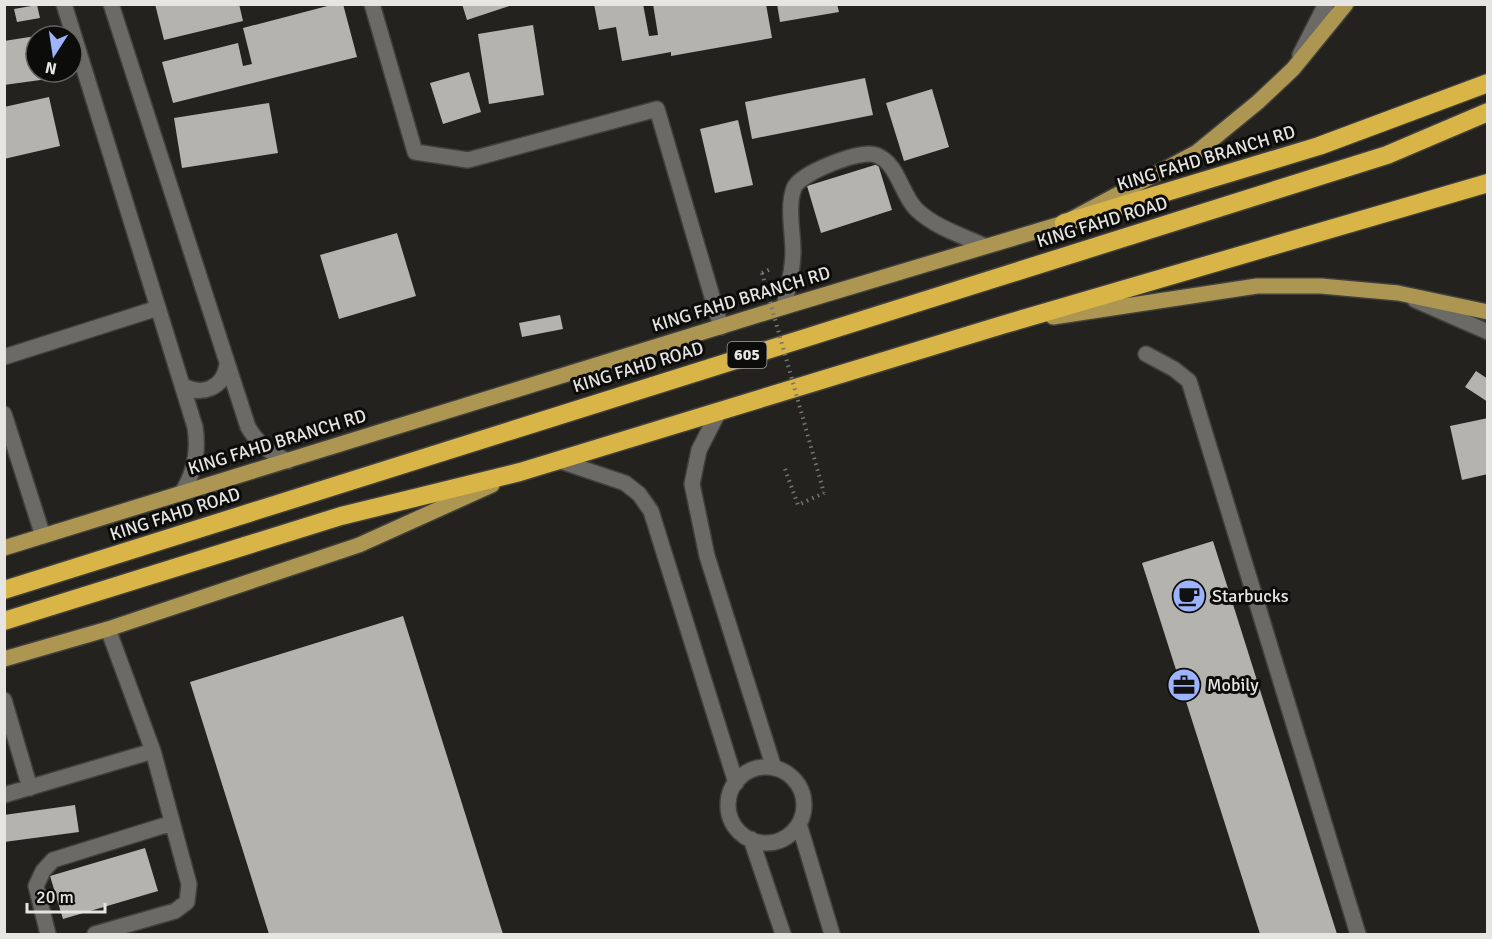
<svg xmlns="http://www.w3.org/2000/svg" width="1492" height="939" viewBox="0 0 1492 939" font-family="Signika,sans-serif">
	<rect width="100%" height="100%" fill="#24221e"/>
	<path fill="#b5b3ad" d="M155,4H239L243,21L164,40Z
		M335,4H343L357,57L173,103L162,62L238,43L243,66L252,64L243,28Z
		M462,4H512V5L467,20Z
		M594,4H643L649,36L658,35L653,4H766L772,38L671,56V52L622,61L616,27L599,30Z
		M777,4H837L839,12L780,22Z
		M37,5L40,18L17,22L14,9Z
		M533,25L544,95L489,104L478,34Z
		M36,36V72H54L55,78L4,85V41Z
		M469,72L481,112L443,124L430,83Z
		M865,78L873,115L752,139L745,102Z
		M932,89L949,147L904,161L886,103Z
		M49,97L60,146L4,159V107Z
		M269,103L278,153L182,168L174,118Z
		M738,120L753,185L715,193L700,129Z
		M878,164L892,210L821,233L807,186Z
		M397,233L416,296L339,319L320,255Z
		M560,315L563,329L522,337L519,323Z
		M1476,371L1488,379V402L1465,387Z
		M1488,418V474L1462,480L1450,426Z
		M1213,541L1337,934H1260L1142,563Z
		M403,616L503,934H269L190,682Z
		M75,805L79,832L4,842V815Z
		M145,848L158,891L63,919L50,876Z"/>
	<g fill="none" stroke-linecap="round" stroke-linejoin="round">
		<defs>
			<path id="minor" d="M64,4L195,427C199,452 195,473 181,494
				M111,4L248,427C258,444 270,453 288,461
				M372,4L415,152L468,160L657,109L721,327
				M1300,55L1326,4
				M1415,300L1488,332
				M784,307C788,288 793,271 793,252C793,232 787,207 794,188C800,173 861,149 876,155C898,163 901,194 916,209C934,227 963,236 985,246
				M1146,354L1174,369L1189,381L1358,934
				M4,357L158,308
				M182,385C202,397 224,388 227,364
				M718,413L699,450L692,484L707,556L774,768
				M4,414L43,536
				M557,460L625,483L639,494L651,511L736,783
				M4,700L30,788
				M728 805a38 38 0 1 1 76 0a38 38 0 1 1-76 0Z
				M4,795L153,751
				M799,824L832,934
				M751,839L783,934
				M48,934L36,886L43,871L53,860L172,823
				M95,934L175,911L187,902L189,884L153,751L108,629"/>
			<path id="major" d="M1053,317L1257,286H1321L1398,293L1488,312
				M4,548L784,307L1064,223L1197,152L1258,102L1293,69L1346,4
				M4,659L108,629L359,545L492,485"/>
			<path id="highway" d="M1064,223L1319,146L1488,83
				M4,590L1387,155L1488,112
				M4,621L341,516L520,472L1002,325L1488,183"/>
		</defs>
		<use href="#minor" stroke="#41403c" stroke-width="18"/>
		<use href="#major" stroke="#41403c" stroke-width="18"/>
		<use href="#highway" stroke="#41403c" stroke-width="21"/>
		<path stroke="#777572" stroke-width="4" stroke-dasharray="1.5 4.5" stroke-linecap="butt" d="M762,273L773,268
			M785,469L798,505L824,493"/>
		<use href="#minor" stroke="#6c6a65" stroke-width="15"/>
		<use href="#major" stroke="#ad9652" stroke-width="15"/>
		<use href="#highway" stroke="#d9b446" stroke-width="18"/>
		<path stroke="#777572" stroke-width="4" stroke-dasharray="1.5 4.5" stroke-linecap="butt" d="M762,273L824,493"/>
	</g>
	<defs>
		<symbol id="cafe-disc" viewBox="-11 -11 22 22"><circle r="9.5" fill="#9db4fd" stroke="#0c0c0a"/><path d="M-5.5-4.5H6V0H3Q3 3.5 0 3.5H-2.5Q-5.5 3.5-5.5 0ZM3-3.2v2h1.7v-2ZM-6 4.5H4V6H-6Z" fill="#111"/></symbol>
		<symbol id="office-disc" viewBox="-11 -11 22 22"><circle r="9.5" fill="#9db4fd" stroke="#0c0c0a"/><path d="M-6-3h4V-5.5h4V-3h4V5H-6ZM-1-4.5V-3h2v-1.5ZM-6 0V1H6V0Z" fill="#111"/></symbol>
	</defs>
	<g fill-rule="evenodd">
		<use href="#cafe-disc" x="1170" y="577" width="38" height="38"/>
		<use href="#office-disc" x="1165" y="666" width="38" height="38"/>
	</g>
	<g text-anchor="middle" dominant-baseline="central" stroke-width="6" stroke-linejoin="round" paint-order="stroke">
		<rect fill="#0c0c0a" stroke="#a5a4a1" stroke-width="1.5" x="727.5" y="342" width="39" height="26" rx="4.5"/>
		<g font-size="16" font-weight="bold" fill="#e7e5e2">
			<text x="747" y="355">605</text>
		</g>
		<g font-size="18" fill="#e7e5e2" stroke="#0c0c0a">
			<text transform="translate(1206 158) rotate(-17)">KING FAHD BRANCH RD</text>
			<text transform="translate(1102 222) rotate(-17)">KING FAHD ROAD</text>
			<text transform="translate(741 299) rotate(-17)">KING FAHD BRANCH RD</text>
			<text transform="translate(638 367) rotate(-17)">KING FAHD ROAD</text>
			<text transform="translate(277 442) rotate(-17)">KING FAHD BRANCH RD</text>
			<text transform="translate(175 514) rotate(-18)">KING FAHD ROAD</text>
		</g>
		<g font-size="18" fill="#e7e5e2" stroke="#0c0c0a" text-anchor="start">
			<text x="1212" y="596">Starbucks</text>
			<text x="1207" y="685">Mobily</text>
		</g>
	</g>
	<rect width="1492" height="939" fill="none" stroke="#e7e5e2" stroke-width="12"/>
	<g transform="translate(54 54) rotate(192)"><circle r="28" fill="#0c0c0a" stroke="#646360" stroke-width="1.5"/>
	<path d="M0-4.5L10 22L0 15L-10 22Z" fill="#9db4fd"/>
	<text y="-9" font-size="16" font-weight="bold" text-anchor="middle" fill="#e7e5e2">N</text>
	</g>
	<path d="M27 903v9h78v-9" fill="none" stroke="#e7e5e2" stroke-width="3"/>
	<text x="36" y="903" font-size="18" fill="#e7e5e2" stroke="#0c0c0a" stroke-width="4.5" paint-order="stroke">20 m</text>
</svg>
